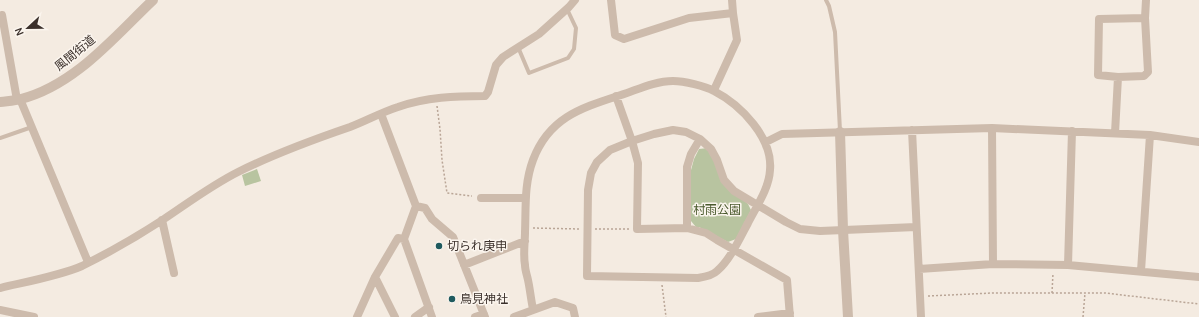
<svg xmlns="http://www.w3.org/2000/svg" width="1199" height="317" viewBox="0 0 1199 317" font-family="Karla,'Noto Sans JP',sans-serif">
	<rect width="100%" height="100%" fill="#f4ebe1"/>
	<path fill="#b8c4a0" d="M708,148L725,184L748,204L751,210L736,239L728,242L699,227H696L691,221V170L694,159L699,149Z
		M257,169L261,181L245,186L242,175Z"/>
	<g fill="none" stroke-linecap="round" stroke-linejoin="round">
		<path stroke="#b9a596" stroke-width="1.5" stroke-dasharray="2 2" stroke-linecap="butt" d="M437,106L440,129L442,160L447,193L472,196
			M533,228L579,229
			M595,229H629
			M662,285L666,317
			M1052,293L1053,273
			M928,296L992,293H1105L1199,304
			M1083,317L1085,293"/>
		<path stroke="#cdbbac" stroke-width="4" d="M826,0L829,6L835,32L840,131
			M518,47L529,73L568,58L574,49L576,28L567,9
			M0,138L32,127"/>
		<path stroke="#cdbbac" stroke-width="8" d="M611,0L615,35L624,39L689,18L733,13L732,0
			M2,15L17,100
			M1118,77L1098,75L1099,19L1145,18
			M714,90L737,40L733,13
			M616,96L632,141L638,163L637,229L687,228L706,233L717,240L787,280L790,317
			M20,99L88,262
			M381,114L416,206L404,239L432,317
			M992,128L993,264
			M912,130L921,317
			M1115,133L1118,77L1144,76L1148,72L1145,18L1146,0
			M766,142L782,134L992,128L1150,135L1199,142
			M481,198H525
			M416,206L425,208L432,219L453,237L485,317
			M162,220L174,273
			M687,228V167L691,154L700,139
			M464,265L525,241
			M1068,265L1072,131
			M919,269L993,264L1068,265L1199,277
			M1141,271L1150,135
			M375,277L395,317
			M0,288C25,282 59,276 82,266C110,252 138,236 164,219C188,203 212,185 238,172C274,154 312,140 350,127C366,121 382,112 398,107C426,97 456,96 485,96L488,92L496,65L503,57L539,34L569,7L575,0
			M533,309C531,300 530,289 528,280C527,275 525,270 525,265C523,254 525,242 525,232C526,207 524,184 533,160C550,115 585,107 627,93C641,88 657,81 673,81C684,81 705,86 714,91C741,105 773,138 770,170C769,189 756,207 748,223C740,238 730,260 717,271C712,276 704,277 698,278L587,276L588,190L591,173L597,162L610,150L632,141L654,134L673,130L686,132L700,139L711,149L717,160L724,180L734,191L786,222L800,229L820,231L916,227
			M0,310L34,317
			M357,317L375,277L398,238L404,239
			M415,317L429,307
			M475,317L484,314
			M514,317L555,302L573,308L575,317
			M758,317L790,313"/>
		<path stroke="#cdbbac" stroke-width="10" d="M0,102C7,101 14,101 21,99C75,85 114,37 153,0
			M840,132L843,230L848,317"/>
	</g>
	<g fill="#1f5a5e" stroke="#fbf5ee" stroke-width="1.5">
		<circle cx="439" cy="246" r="4"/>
		<circle cx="452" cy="299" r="4"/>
	</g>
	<g text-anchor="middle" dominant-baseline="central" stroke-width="3" stroke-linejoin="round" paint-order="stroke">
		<g font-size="12" fill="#3b302b" stroke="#fbf5ee">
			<text transform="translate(75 53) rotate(-39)">風間街道</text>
		</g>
		<g font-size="12" fill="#4a5a2e" stroke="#fbf5ee">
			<text x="717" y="210">村雨公園</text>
		</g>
		<g font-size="12" fill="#3b302b" stroke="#fbf5ee" text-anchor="start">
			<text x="447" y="246">切られ庚申</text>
			<text x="460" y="299">鳥見神社</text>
		</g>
	</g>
	<g transform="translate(28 28) rotate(248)" stroke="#fbf5ee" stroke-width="3" paint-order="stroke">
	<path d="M0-3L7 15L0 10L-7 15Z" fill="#3b302b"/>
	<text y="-6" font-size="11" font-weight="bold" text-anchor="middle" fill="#3b302b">N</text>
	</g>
</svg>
